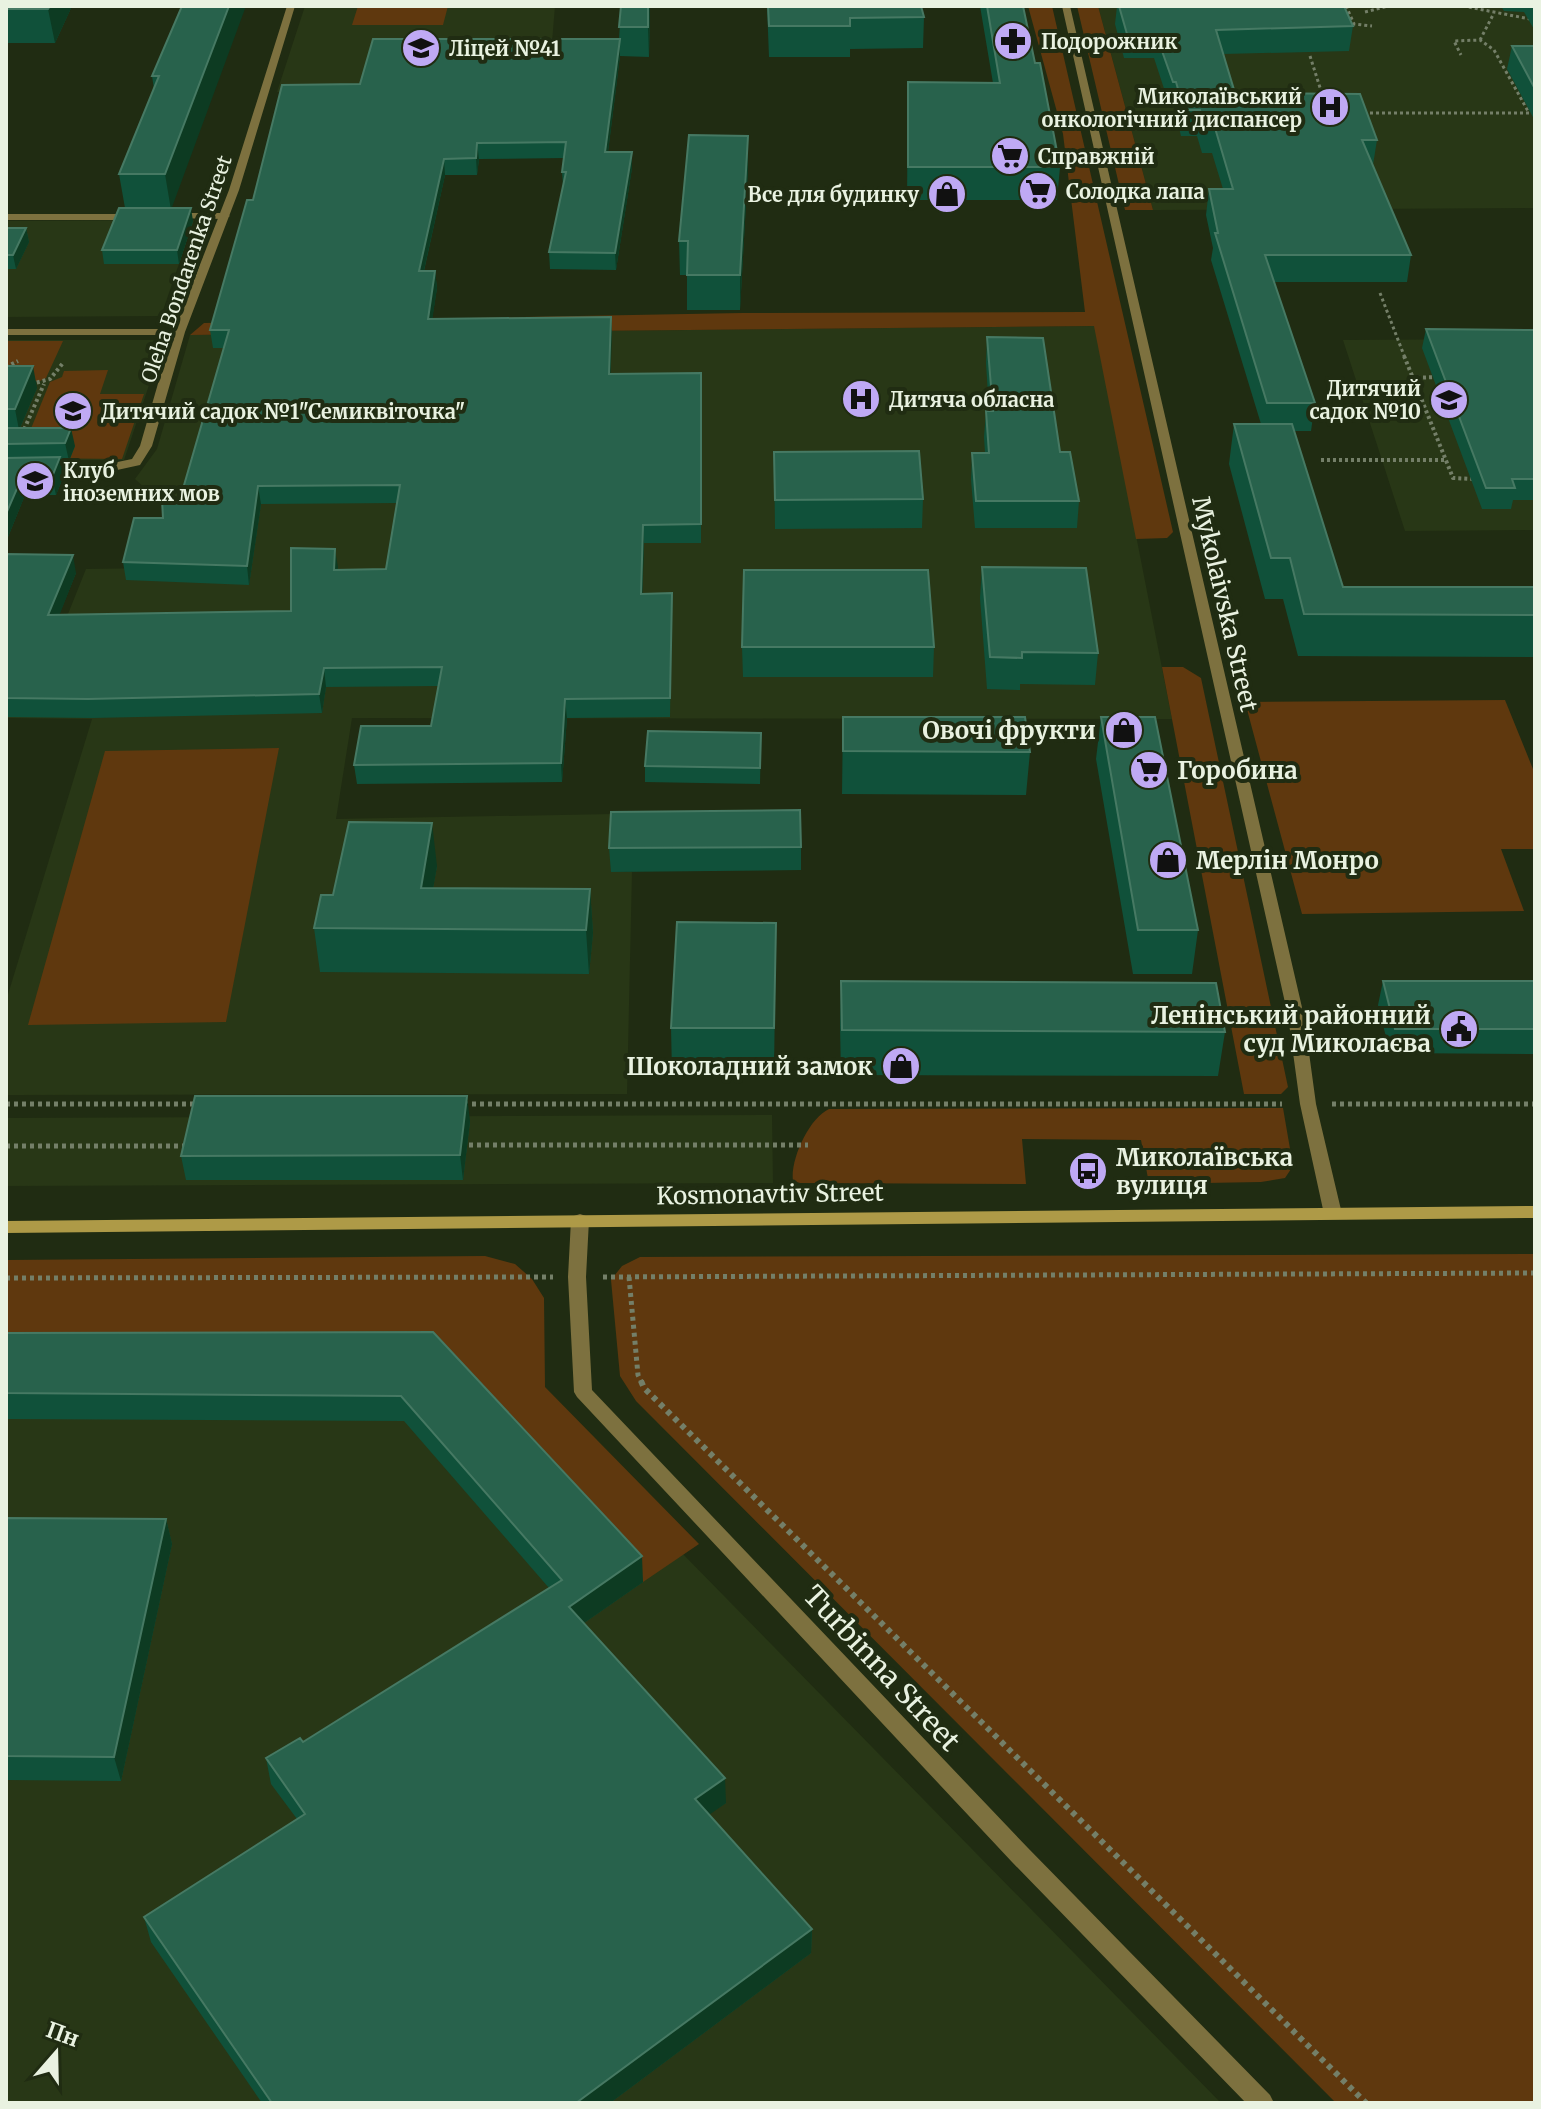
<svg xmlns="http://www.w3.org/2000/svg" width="1541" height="2109" viewBox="0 0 1541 2109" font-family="Merriweather,serif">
	<rect width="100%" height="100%" fill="#202c12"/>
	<path fill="#283716" d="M305,6H555L548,91L277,92Z
		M1098,6H1535V208L1153,210Z
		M194,220L161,316L6,317V221Z
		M1095,326L1172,719L352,718L336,819L613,814L611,872H632L627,1094L6,1095V1001L92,719L6,718V613L68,614L86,569L157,568L166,536L162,504L135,479L157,449L190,335Z
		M1535,339V530L1405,531L1343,340Z
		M6,340H164L124,460H6Z
		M772,1115L773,1183L6,1186V1118Z
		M479,1346L1221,2103H6V1355Z"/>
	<path fill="#5f380e" d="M358,6H448L443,25H352Z
		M1028,6H1052L1173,532L1167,538L1136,539L1094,326L190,335L204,323L742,313L1085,312L1063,134Z
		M1077,6H1098L1153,210H1125Z
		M6,341H63L46,378L40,381H6V368L19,362L6,366Z
		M108,370L100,394H144L122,459L19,458L50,382L62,377L64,371Z
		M1162,667H1183L1201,678L1288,1087L1281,1094H1244Z
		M1505,700L1535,774V849H1501L1524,911L1302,914L1245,702Z
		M279,748L226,1022L28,1025L105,751Z
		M1283,1108L1293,1166L1285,1178L1261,1182L1149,1184L1141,1140L1022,1139L1026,1184L800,1183L793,1181C790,1160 809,1118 829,1109Z
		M1535,1254V2103H1336L636,1401L620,1376L611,1280L622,1266L640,1257Z
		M485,1256L515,1264L532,1279L544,1298L545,1387L699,1544L643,1582L436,1358H6V1260Z"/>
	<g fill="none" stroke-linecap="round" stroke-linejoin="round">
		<path stroke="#747f68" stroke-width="3" stroke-dasharray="3 3" stroke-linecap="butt" d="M1346,6L1354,24L1372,26
			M1417,6H1438
			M1463,6L1535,20
			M1365,12L1389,6
			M1480,40L1494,13
			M1310,56L1323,97
			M1364,113H1529L1494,50L1480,40L1454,41L1461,55
			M1380,293L1405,358"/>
		<path stroke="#747f68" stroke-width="4" stroke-dasharray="3 3" stroke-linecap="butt" d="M1404,356L1413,378
			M6,367L18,361
			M1438,377L1413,378L1453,478L1474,479
			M31,384L50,379L63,363
			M20,432H23L44,384
			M1321,460H1446"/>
		<path stroke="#747f68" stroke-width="5" stroke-dasharray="4 4" stroke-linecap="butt" d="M6,1104H198
			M464,1104H1282
			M1332,1104H1535
			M461,1145H808
			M6,1146H187
			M603,1277L1535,1273
			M629,1277L638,1375L642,1383
			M6,1278L553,1277"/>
		<path stroke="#747f68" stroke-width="6" stroke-dasharray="5 5" stroke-linecap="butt" d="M641,1381L644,1388L1366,2103"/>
		<path fill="#7d713f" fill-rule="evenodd" d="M172,213H225L230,216L225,219L168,218L167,216Z
			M6,214H136L141,217L136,220H6Z"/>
		<path fill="#7d713f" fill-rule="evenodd" d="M287,6H295L239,190L185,332L152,446L140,465L108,472L6,473V465L108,464L132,459L140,446L172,335H6V329H175L229,190Z
			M1062,6H1070L1304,1016L1316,1104L1342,1214L1339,1218H1327L1324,1214L1300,1104L1288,1016Z"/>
		<path fill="#7d713f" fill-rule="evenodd" d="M580,1214L586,1216L589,1220L586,1277L592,1390L1028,1848L1270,2095L1274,2103H1246L1012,1862L577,1397L574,1392L568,1277L571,1220L574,1216Z"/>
		<path fill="#ae9a47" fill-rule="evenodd" d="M1535,1206V1218L6,1233V1221Z"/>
	</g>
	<path fill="#10513a" d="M6,6H72L55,43H6Z
		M182,6L172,208L193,221L179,264H104L102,250L125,208L119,174L154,89L152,76Z
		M621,6H650L649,57L620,56L608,152L632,168L616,270L550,269L549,252L563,185L562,172L564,158L479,159L477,175H445L424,271H435L437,288L432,319L611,317L610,374L701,373V543H644L642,594L672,593L670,717L567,718L562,782L357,784L354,765L431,726L438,686L326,687L322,713L92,718L6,717V554L76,573L59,615L291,611L338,567L337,570L386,569L397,503L261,504L249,585L126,580L123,562L180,499L224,348H213L210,330L253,200L360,84L619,39Z
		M767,6H921L924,17L923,48L850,49V57H769Z
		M980,6H1023L1035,63L1060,167L1057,200H907L908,82L993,83Z
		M1117,6L1353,26L1349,51L1223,54L1235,93L1377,140L1373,165L1411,255L1407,282H1274L1315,403L1311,431H1294L1343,587H1535V657L1298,656L1283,599H1265L1229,464L1234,424H1261L1211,260L1213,248L1206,215L1209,189H1223L1212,153H1202L1197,136H1181L1174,107H1170L1154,58H1124L1115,24Z
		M1501,6H1535V31L1524,12L1504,11Z
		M1512,46H1535V121L1507,69Z
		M748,168L740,310H687V275H680L679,241Z
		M6,228H26L29,242L16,269H6Z
		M1426,329L1535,330V500H1513L1511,509H1482L1422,348Z
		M987,337L1060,452L1079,501L1077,528H975L971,480L972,453H985L984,437L986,411H989L986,363Z
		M6,366L37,388L20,428L75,446L69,461H61L64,475L56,495H25L6,542Z
		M774,452L923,499L922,528L775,529Z
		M982,567L1098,653L1095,685L1020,684V690L987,689L980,598Z
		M742,647H934L933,677H743Z
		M843,717L1030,752L1026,795L842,794Z
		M1101,717L1198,930L1192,974H1133L1096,759Z
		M761,733L760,784L645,782V766Z
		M801,847V870L611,872L609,848Z
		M437,866L433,888L590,889L593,933L589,974L320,972L314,928L333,895Z
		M776,923L774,1073L672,1072L671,1028Z
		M841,981L1225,1032L1218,1076L841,1075L840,1026Z
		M1383,981H1535V1054L1390,1053L1378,1005Z
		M470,1121L463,1180H186L181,1156Z
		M433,1332L643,1582L584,1623L726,1803L709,1814L812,1929L811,1953L610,2103H262L151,1942L144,1917L297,1819L271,1784L266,1758L303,1742L549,1588L404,1421L6,1419V1333Z
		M6,1518L166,1519L172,1544L121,1781L6,1780Z"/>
	<path fill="#0d3b22" d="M50,6H72L55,43L48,9Z
		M229,6H246L171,210L165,174Z
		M648,6H650L649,57L648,27Z
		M619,41L620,56L606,168L605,152Z
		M748,136V168L740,310V275Z
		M477,143L479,159L477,175L476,158Z
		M632,152V168L616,270L615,253Z
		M444,159L445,175L420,288L419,271Z
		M191,208L193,221L179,264L177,250Z
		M26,228L29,242L16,269L13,255Z
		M435,271L437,288L430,336L428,319Z
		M611,317L612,334L610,391L609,374Z
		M33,366L37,388L19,430L15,409Z
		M71,428L75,446L69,461L65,443Z
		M60,457L64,475L56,495L52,477Z
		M22,477L25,495L6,542V514Z
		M258,486L261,504L249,585L247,566Z
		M643,525L644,543L642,612L641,594Z
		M335,549L338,567L336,589L334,570Z
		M73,555L76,573L52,634L48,615Z
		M324,668L326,687L322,713L319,694Z
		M565,699L567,718L562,782L561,763Z
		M432,823L437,866L426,929L421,888Z
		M590,889L593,933L589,974L586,930Z
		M467,1096L470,1121L463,1180L460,1155Z
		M166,1519L172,1544L121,1781L114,1757Z
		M642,1556L643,1582L571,1632L569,1607Z
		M725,1778L726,1803L696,1824L695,1799Z
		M812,1929L811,1953L610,2103H576Z"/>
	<path fill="#28624c" stroke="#467963" stroke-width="2" d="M6,6H50L48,9H6Z
		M182,6H229L165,174H119L159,76H152Z
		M621,6H648V27H619Z
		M768,6H921L924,17L850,18V26H769Z
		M987,6H1023L1035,63H1040L1060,167H908V82L1000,83Z
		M1119,6H1344L1353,26L1216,30L1235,93L1360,94L1377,140H1362L1411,255H1265L1315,403H1267L1215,233H1218L1209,189H1233L1215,128H1205L1200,110H1184L1176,82H1173L1156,34H1127Z
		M373,39H620L605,152H632L615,253L549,252L566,172H562L566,142L477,143L476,158L444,159L419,271H435L428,319L611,317L609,374L701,373V524L643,525L641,594L672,593L670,698L565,699L561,763L354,765L361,726H431L442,667L324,668L319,694L88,699L6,698V554L73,555L48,615L291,611V548L335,549L334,570L386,569L400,485L258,486L247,566L123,562L134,518H163L162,500L180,499L229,330H210L247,200H253L282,85L360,84Z
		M1512,46H1535V89Z
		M689,135L748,136L740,275H687L688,241H679Z
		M119,208H191L177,250H102Z
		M6,228H26L13,255H6Z
		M1426,329L1535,330V479H1512L1515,488H1486Z
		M987,337L1043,338L1060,452H1070L1079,501H976L972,453H989L986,411H993Z
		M6,366H33L15,409H6Z
		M1234,424H1292L1343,587H1535V615L1304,614L1290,558H1271Z
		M6,428H71L65,443L6,444Z
		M919,451L923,499L775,500L774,452Z
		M60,457L52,477H22L6,514V458Z
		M982,567L1086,568L1098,653L1022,652V658L990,657Z
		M744,570H928L934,647H742Z
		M843,717H1025L1030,752L843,751Z
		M1101,717H1155L1198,930H1138Z
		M648,731L761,733L760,768L645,766Z
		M800,810L801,847L609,848L611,812Z
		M349,822L432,823L421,888L590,889L586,930L314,928L321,895H333Z
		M677,922L776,923L774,1028H671Z
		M841,981L1216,983L1225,1032L842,1030Z
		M1383,981H1535V1029H1395Z
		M195,1096H467L460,1155L181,1156Z
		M433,1332L642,1556L569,1607L725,1778L695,1799L812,1929L576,2103H272L144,1917L305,1814L266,1758L300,1738L303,1742L562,1580L401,1396L6,1393V1333Z
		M6,1518L166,1519L114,1757L6,1756Z"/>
	<defs>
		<symbol id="pharmacy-disc" viewBox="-11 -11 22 22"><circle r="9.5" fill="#bfa9f4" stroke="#202c12"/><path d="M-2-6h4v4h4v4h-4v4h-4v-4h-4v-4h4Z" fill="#111"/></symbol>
		<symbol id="school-disc" viewBox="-11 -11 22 22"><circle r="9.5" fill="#bfa9f4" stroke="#202c12"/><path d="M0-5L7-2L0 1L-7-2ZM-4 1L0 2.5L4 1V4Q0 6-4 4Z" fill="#111"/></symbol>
		<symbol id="hospital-disc" viewBox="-11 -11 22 22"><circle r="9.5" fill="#bfa9f4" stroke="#202c12"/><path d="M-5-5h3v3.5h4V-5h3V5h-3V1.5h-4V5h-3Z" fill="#111"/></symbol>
		<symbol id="supermarket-disc" viewBox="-11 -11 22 22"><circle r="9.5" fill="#bfa9f4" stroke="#202c12"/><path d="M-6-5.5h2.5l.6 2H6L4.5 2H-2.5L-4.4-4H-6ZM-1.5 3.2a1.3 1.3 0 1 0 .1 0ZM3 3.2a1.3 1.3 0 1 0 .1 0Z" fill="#111"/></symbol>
		<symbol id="shop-disc" viewBox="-11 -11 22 22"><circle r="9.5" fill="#bfa9f4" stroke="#202c12"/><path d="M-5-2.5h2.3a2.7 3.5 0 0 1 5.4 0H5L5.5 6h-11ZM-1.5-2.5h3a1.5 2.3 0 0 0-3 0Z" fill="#111"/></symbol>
		<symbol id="civic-disc" viewBox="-11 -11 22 22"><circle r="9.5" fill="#bfa9f4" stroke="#202c12"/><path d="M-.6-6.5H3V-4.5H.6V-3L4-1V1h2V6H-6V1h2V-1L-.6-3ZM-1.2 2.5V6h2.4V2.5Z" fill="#111"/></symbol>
		<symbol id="bus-disc" viewBox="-11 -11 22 22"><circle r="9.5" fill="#bfa9f4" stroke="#202c12"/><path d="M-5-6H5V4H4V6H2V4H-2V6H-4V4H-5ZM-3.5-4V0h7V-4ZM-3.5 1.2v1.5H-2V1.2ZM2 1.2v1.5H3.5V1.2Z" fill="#111"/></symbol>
	</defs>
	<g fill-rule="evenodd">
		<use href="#pharmacy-disc" x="991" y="19" width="44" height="44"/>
		<use href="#school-disc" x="399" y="26" width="44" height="44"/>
		<use href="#hospital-disc" x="1308" y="85" width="44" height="44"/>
		<use href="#supermarket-disc" x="988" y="134" width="44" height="44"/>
		<use href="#supermarket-disc" x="1016" y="169" width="44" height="44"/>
		<use href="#shop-disc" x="925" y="172" width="44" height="44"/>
		<use href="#hospital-disc" x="839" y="377" width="44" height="44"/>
		<use href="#school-disc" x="1427" y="378" width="44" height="44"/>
		<use href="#school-disc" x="51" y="389" width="44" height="44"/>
		<use href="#school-disc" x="13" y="459" width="44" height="44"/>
		<use href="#shop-disc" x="1102" y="708" width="44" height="44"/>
		<use href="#supermarket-disc" x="1127" y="748" width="44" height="44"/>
		<use href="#shop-disc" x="1146" y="838" width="44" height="44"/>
		<use href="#civic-disc" x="1437" y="1007" width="44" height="44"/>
		<use href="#shop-disc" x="879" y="1044" width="44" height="44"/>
		<use href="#bus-disc" x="1066" y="1149" width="44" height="44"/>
	</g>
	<g text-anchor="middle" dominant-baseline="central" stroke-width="8" stroke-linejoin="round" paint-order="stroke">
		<g font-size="20" font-weight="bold" fill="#e9f2e1" stroke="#202c12" text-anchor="start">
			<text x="1041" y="41">Подорожник</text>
			<text x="449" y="48">Ліцей №41</text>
			<text x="1302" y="96" text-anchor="end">Миколаївський<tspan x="1302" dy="23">онкологічний диспансер</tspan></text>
			<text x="1038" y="156">Справжній</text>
			<text x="1066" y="191">Солодка лапа</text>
			<text x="919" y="194" text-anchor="end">Все для будинку</text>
			<text x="1421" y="388" text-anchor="end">Дитячий<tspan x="1421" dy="23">садок №10</tspan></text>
			<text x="889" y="399">Дитяча обласна</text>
			<text x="101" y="411">Дитячий садок №1"Семиквіточка"</text>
			<text x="63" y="470">Клуб<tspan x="63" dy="23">іноземних мов</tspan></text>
		</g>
		<g font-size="20" fill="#e9f2e1" stroke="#202c12">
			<text transform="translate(186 269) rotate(-71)">Oleha Bondarenka Street</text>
		</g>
		<g font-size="24" fill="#e9f2e1" stroke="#202c12">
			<text transform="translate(1225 604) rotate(77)">Mykolaivska Street</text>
			<text transform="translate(770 1194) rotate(-1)">Kosmonavtiv Street</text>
		</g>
		<g font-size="24" font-weight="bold" fill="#e9f2e1" stroke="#202c12" text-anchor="end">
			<text x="1096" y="730">Овочі фрукти</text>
			<text x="1177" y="770" text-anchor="start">Горобина</text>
			<text x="1196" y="860" text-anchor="start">Мерлін Монро</text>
			<text x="1431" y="1015">Ленінський районний<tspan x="1431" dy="28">суд Миколаєва</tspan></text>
			<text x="873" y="1066">Шоколадний замок</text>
			<text x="1116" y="1157" text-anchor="start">Миколаївська<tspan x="1116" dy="28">вулиця</tspan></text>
		</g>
		<g font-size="28" fill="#e9f2e1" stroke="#202c12">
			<text transform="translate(882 1668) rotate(47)">Turbinna Street</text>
		</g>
	</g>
	<rect width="1541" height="2109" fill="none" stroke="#e9f2e1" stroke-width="16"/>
	<g transform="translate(56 2053) rotate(20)" stroke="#202c12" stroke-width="6" paint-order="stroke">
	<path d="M0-6L14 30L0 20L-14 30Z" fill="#e9f2e1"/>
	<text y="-12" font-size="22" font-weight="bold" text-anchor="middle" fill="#e9f2e1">Пн</text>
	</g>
</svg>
